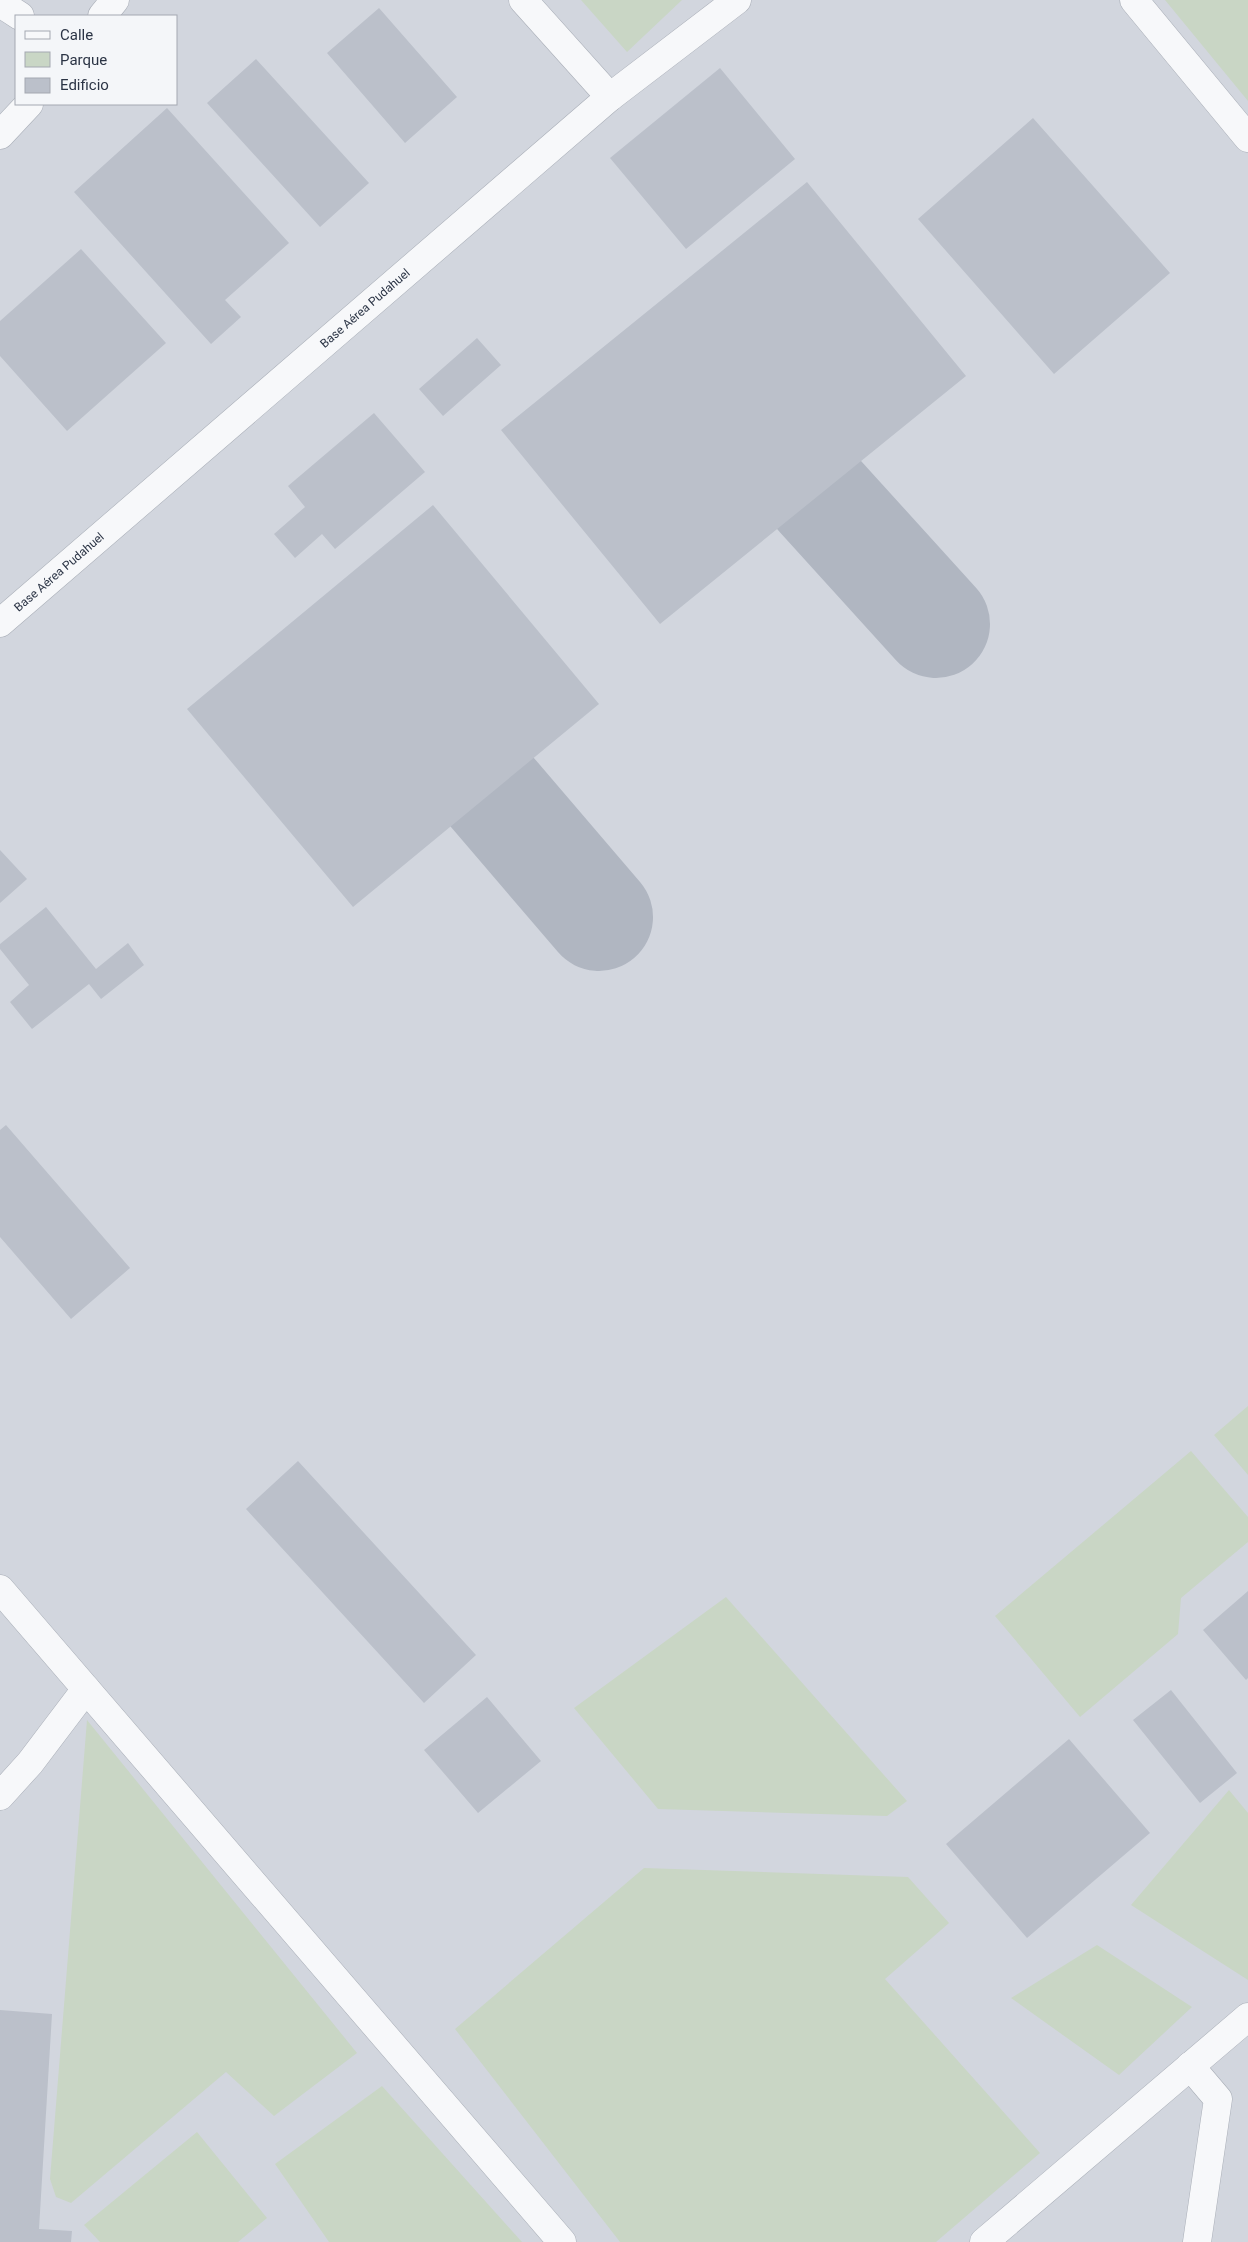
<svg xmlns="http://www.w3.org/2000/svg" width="1248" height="2242" viewBox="0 0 1248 2242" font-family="Roboto,sans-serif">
	<rect width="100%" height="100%" fill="#e4e7ec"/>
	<path fill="#d2d6de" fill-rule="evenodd" d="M0,0H1248V2242H0ZM16,16H176V104H16Z"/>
	<path fill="#c9d6c5" d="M581,0H682L627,52Z
		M1165,0H1248V101Z
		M1248,1406V1475L1214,1435Z
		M1191,1451L1248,1517V1542L1181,1598L1178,1634L1080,1717L995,1616Z
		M726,1597L907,1801L887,1816L658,1809L574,1708Z
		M87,1720L357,2053L274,2116L226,2072L71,2203L56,2197L50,2179Z
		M1229,1790L1248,1813V1980L1131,1905Z
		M644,1868L908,1877L949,1923L885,1979L1040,2153L936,2242H620L455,2029Z
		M1097,1945L1192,2007L1119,2075L1011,1998Z
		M382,2086L522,2242H329L275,2164Z
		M197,2132L267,2218L238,2242H100L84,2225Z"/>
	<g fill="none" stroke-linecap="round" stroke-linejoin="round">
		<path stroke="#b0b6c1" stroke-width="108" d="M819,495L936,624
			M492,792L599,917"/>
	</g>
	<path fill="#bbc0ca" d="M379,8L457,97L405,143L327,53Z
		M256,59L369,183L320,227L207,103Z
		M720,68L795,159L686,249L610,158Z
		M167,108L289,243L225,300L241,317L211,344L74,192Z
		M1033,118L1170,273L1054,374L918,219Z
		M807,182L966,376L660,624L501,430Z
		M81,249L166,343L67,431L0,356V321Z
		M477,338L501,365L443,416L419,389Z
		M374,413L425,472L335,549L322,534L295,558L274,534L305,507L288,486Z
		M433,505L599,704L353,907L187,709Z
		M0,850L27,879L0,903Z
		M46,907L96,969L128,943L144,965L101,999L89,984L32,1029L10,1002L29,985L0,949V944Z
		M6,1125L130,1268L71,1319L0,1237V1130Z
		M298,1461L476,1655L424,1703L246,1509Z
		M1248,1591V1678L1246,1680L1203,1630Z
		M1171,1690L1237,1773L1200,1803L1133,1720Z
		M487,1697L541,1761L478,1813L424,1750Z
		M1069,1739L1150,1833L1027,1938L946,1844Z
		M0,2010L52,2014L39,2229L72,2231L71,2242H0Z"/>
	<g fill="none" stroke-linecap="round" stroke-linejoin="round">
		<defs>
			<g id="minor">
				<path d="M523,0L610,97"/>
				<path d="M1134,0L1248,138"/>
				<path d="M0,3L20,16"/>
				<path d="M102,16L115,0"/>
				<path d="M0,135L29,104"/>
				<path id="s1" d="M0,623L610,97L737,0"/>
				<path d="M0,1589L562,2242"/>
				<path d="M0,1796L30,1763L86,1689"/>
				<path d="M1190,2066L1218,2099L1197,2242"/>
				<path d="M984,2242L1248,2017"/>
			</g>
		</defs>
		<use href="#minor" stroke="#a9aeb7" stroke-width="29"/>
		<use href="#minor" stroke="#f7f8fa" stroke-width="28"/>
	</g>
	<g text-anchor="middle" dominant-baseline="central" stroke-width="4.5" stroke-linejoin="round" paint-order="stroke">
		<g font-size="12" fill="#2b3445" stroke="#f4f6f9">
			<text stroke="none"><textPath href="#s1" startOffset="482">Base Aérea Pudahuel</textPath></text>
			<text stroke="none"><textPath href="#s1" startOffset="78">Base Aérea Pudahuel</textPath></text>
		</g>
	</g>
	<rect x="15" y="15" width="162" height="90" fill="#f4f6f9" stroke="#a4a8b1"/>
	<rect x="25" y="31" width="25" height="8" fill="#f7f8fa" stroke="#a4a8b1"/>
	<text x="60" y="40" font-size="15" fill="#2b3445">Calle</text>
	<rect x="25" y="52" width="25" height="15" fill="#c9d6c5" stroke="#a4a8b1"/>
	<text x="60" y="65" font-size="15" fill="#2b3445">Parque</text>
	<rect x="25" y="78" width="25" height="15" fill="#bbc0ca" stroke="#a4a8b1"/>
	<text x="60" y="90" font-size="15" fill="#2b3445">Edificio</text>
</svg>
